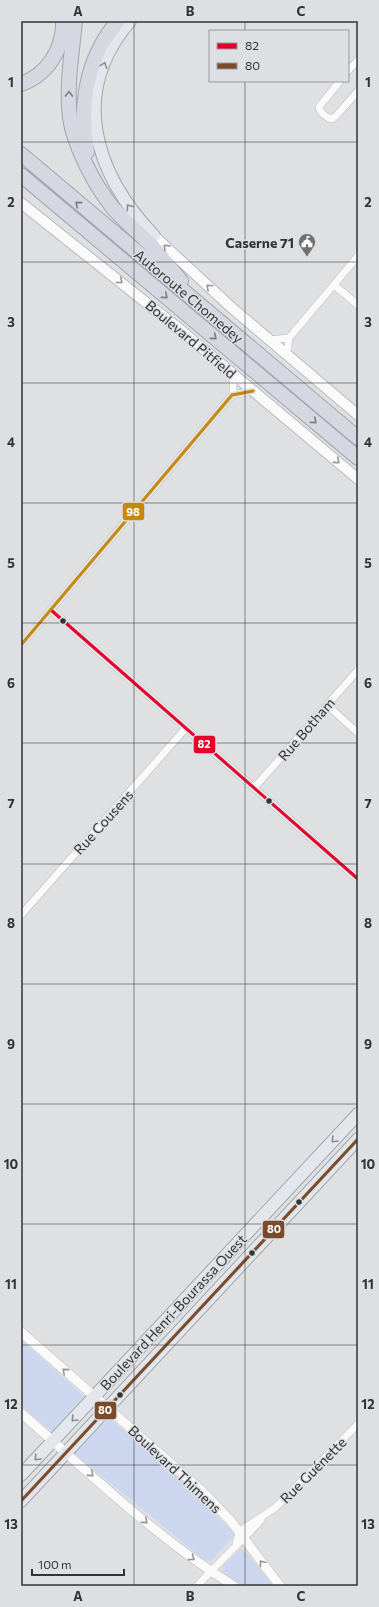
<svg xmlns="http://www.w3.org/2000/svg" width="379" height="1607" viewBox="0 0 379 1607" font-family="Commissioner,sans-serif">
	<rect width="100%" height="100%" fill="#dee0e2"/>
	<path fill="#ccd6ef" d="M21,1340L84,1396L52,1432L21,1405Z
		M109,1418L173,1473L231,1530L234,1535L232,1538L211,1561L204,1560L74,1453Z
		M241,1549L246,1552L273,1586H244L223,1572V1566Z"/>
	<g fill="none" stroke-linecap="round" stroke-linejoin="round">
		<defs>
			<path id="minor" d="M348,71L358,60
				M340,81L319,107C320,113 327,118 332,119L336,116L358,91
				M334,285L358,305
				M269,340L289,338
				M287,355L289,338L358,256
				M233,374V393
				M51,610L358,879
				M21,645L232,395L253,391
				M327,705L358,733
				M254,788L358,670
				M21,915L185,729
				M236,1544L239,1533L243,1529L275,1508L358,1424
				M197,1586C218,1563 240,1543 261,1520"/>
			<path id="tertiary" d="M21,1332L201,1490L230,1520L280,1586
				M21,1413C90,1473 156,1538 234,1586"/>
			<path id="secondary" d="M21,203L183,332L358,479
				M154,236L232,308L358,415"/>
			<path id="primary" d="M130,21C68,93 95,174 154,236
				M21,1475L358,1114
				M21,1501L358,1139"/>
			<path id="motorway" d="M75,21C72,53 66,86 70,118C74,146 95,186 113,208C124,221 138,232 150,244C161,256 171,269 181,281
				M21,84C47,75 64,49 63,21
				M87,152C79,106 86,58 118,21
				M21,154L358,438
				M21,175L358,458"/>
		</defs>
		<use href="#minor" stroke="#b9babc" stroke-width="8"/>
		<use href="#tertiary" stroke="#b9babc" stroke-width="10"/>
		<use href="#secondary" stroke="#b9babc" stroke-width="12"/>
		<use href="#primary" stroke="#a2a5af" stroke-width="14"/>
		<use href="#motorway" stroke="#a2a5af" stroke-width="16"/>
		<use href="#minor" stroke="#fafafb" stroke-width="7"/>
		<use href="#tertiary" stroke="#fafafb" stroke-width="9"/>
		<use href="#secondary" stroke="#fafafb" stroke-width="10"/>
		<use href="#primary" stroke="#e3e6eb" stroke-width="12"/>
		<use href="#motorway" stroke="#d5d8e1" stroke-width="14"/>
		<defs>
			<path id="bus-1" d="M51,610L358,879"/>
			<path id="bus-2" d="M21,1501L358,1139"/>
			<path id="bus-3" d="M21,645L232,395L253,391"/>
		</defs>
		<use href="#bus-1" stroke="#dddfe3" stroke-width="6"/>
		<use href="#bus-2" stroke="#dddfe3" stroke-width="6"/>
		<use href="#bus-3" stroke="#dddfe3" stroke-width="6"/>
		<use href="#bus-1" stroke="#e4002b" stroke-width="3"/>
		<use href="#bus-2" stroke="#7a4b2a" stroke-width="3"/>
		<use href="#bus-3" stroke="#c6890d" stroke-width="3"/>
	</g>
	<defs><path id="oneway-chevron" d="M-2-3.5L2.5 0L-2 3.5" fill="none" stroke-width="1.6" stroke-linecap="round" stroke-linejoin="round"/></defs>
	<g stroke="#8a8c90">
		<use href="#oneway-chevron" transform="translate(104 65) rotate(-70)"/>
		<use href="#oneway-chevron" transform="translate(129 207) rotate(-126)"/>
		<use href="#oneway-chevron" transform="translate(334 1140) rotate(133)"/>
		<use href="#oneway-chevron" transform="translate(74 1419) rotate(133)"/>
		<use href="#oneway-chevron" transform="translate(37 1458) rotate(133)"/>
	</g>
	<g stroke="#7b7d82">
		<use href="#oneway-chevron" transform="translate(69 94) rotate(-89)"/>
		<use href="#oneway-chevron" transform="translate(78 204) rotate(-140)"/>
		<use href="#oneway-chevron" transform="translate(165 296) rotate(40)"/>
		<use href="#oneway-chevron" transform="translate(214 337) rotate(40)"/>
		<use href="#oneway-chevron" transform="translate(314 421) rotate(40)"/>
	</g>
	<g stroke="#969698">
		<use href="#oneway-chevron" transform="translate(166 247) rotate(-136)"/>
		<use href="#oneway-chevron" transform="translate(120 281) rotate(39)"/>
		<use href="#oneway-chevron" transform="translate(209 287) rotate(-137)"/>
		<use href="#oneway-chevron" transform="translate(337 461) rotate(40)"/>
		<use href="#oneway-chevron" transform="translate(65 1371) rotate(-139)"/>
		<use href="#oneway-chevron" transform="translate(91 1474) rotate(41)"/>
		<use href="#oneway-chevron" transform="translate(145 1521) rotate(41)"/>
		<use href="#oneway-chevron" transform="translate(192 1558) rotate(36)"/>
		<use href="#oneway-chevron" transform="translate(262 1563) rotate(-128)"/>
	</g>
	<path fill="none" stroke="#323335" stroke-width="1" stroke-opacity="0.55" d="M134,21V1586M245,21V31M245,81V1586M21,142H358M21,262H358M21,383H358M21,503H358M21,623H358M21,743H358M21,864H358M21,984H358M21,1104H358M21,1224H358M21,1345H358M21,1465H358"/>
	<defs>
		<symbol id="civic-pin" viewBox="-11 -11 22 30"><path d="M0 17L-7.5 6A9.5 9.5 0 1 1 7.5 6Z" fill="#6e7072" stroke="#dddfe3"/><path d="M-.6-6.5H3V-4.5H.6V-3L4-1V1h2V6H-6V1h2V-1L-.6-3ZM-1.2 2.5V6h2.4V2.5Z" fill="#fff"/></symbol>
	</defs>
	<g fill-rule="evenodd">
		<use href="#civic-pin" x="297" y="232" width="20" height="27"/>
	</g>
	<g fill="#323335" stroke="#dddfe3" stroke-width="1.5">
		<circle cx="63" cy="621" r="3.5"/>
		<circle cx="269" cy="801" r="3.5"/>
		<circle cx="299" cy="1202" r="3.5"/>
		<circle cx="252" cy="1253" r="3.5"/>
		<circle cx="120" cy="1395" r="3.5"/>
	</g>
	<g text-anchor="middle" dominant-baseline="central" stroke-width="3" stroke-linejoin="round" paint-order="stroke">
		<g font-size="14" font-weight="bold" fill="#323335" stroke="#dddfe3" text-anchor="end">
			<text x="294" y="242">Caserne 71</text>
		</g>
		<g font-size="14" fill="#323335" stroke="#dddfe3">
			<text transform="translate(189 296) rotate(40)">Autoroute Chomedey</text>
			<text transform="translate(191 339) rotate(40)">Boulevard Pitfield</text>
			<text transform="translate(306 729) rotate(-49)">Rue Botham</text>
			<text transform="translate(103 822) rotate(-48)">Rue Cousens</text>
			<text transform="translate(173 1312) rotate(-47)">Boulevard Henri-Bourassa Ouest</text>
			<text transform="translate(175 1469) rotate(43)">Boulevard Thimens</text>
			<text transform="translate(313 1470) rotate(-45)">Rue Guénette</text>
		</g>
	</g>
	<g stroke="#dddfe3" stroke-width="1.5">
		<rect x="122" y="502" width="23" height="19" rx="4" fill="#c6890d"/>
		<rect x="193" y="735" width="23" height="19" rx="4" fill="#e4002b"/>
		<rect x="262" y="1220" width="23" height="19" rx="4" fill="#7a4b2a"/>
		<rect x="94" y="1401" width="23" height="19" rx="4" fill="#7a4b2a"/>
	</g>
	<g font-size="11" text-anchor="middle" font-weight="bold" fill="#fff">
		<text x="133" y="516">98</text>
		<text x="204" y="748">82</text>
		<text x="274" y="1233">80</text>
		<text x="105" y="1414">80</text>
	</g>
	<rect width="379" height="1607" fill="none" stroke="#dddfe3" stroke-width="44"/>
	<rect x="209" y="30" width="140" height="52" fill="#dddfe3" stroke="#999a9d"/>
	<rect x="217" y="43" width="20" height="6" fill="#e4002b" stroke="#999a9d"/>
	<text x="245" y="50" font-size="12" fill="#323335">82</text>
	<rect x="217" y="63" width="20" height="6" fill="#7a4b2a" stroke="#999a9d"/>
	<text x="245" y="70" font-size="12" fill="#323335">80</text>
	<path d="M32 1569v6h92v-6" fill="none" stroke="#323335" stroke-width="2"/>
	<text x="38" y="1569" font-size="12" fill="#323335" stroke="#dddfe3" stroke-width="3" paint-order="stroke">100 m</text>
	<rect x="22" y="22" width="335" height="1563" fill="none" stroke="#323335" stroke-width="1.5"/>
	<g font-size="13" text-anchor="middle" font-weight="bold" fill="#323335">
		<text x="78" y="16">A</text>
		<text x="190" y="16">B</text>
		<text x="301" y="16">C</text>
		<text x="11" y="87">1</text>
		<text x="368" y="87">1</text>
		<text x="11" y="207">2</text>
		<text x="368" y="207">2</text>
		<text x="11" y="327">3</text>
		<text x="368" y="327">3</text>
		<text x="11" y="447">4</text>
		<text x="368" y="447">4</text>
		<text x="11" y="568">5</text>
		<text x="368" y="568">5</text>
		<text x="11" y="688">6</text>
		<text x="368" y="688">6</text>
		<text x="11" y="808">7</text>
		<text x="368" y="808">7</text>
		<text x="11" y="928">8</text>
		<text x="368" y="928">8</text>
		<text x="11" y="1049">9</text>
		<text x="368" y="1049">9</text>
		<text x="11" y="1169">10</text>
		<text x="368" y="1169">10</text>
		<text x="11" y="1289">11</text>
		<text x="368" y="1289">11</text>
		<text x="11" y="1409">12</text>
		<text x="368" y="1409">12</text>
		<text x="11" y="1529">13</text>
		<text x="368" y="1529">13</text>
		<text x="78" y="1601">A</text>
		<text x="190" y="1601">B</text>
		<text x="301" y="1601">C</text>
	</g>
</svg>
